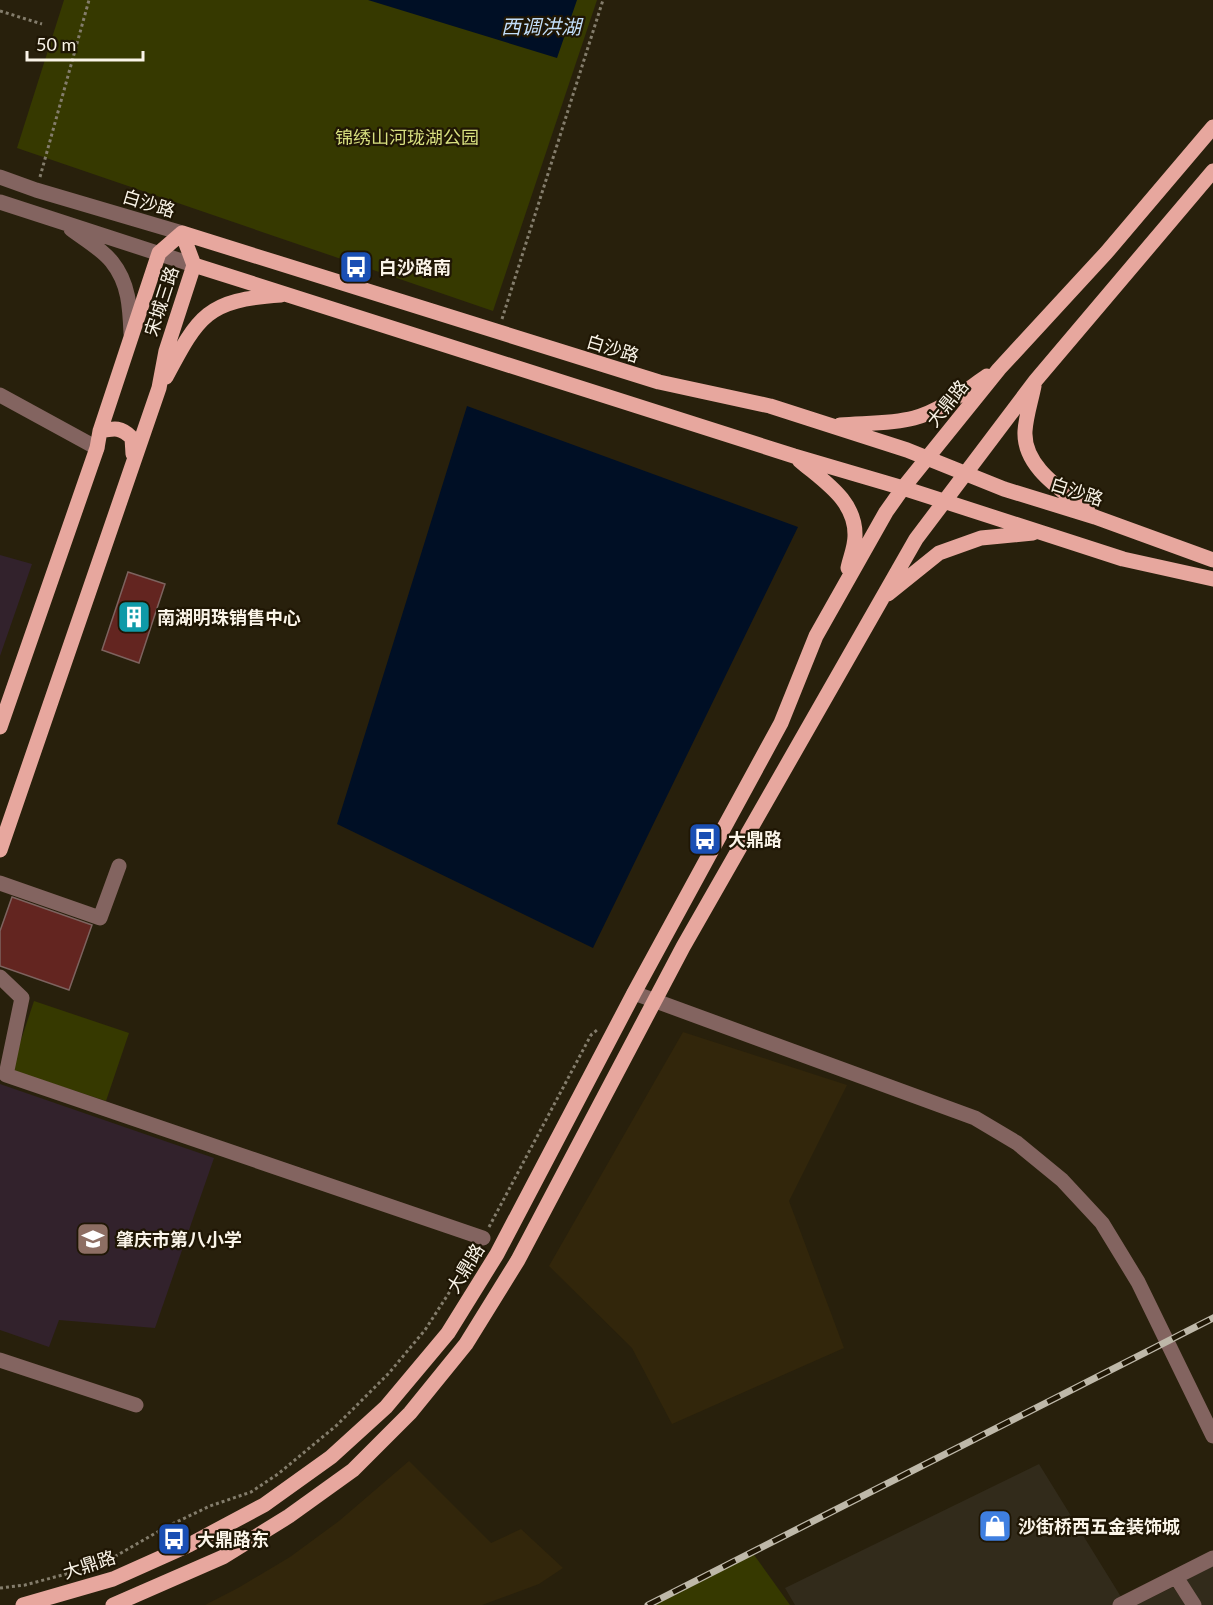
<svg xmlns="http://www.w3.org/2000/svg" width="1213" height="1605" viewBox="0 0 1213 1605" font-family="Lato,'Noto Sans SC',sans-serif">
	<rect width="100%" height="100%" fill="#28200c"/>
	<path fill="#322b1b" d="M1039,1464L1126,1605H795L785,1588Z
		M1213,1563V1605H1194L1180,1582Z
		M1173,1587L1186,1605H1136Z"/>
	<path fill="#32260b" d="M683,1032L847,1085L789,1201L844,1348L672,1424L632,1348L549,1266Z
		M409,1461L491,1543L521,1529L563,1568L539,1584L482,1605H205L238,1588L290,1557L339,1521Z"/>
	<path fill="#32222c" d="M0,555L32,564L0,656Z
		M0,1084L214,1158L155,1328L59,1320L49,1347L0,1330Z"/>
	<path fill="#363900" d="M64,0H597L493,311L17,148Z
		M34,1001L129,1033L106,1101L11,1070Z
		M752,1552L790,1605H648L657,1601Z"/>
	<path fill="#000f25" d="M368,0H577L557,58Z
		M467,406L798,527L593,948L337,824Z"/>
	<path fill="#632520" stroke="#7d635f" stroke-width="1.5" d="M128,572L165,584L139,663L102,650Z
		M12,897L92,925L69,990L0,966V931Z"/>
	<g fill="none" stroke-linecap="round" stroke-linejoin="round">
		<path stroke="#847d6c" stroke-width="3" stroke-dasharray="3 3" stroke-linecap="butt" d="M0,11L42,24
			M40,177L89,0
			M502,319L603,0
			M489,1227L591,1035L597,1030
			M0,1588L25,1585L100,1565L168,1526L210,1506L251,1492L278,1474L337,1425L389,1373L425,1330L476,1251"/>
		<path stroke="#836460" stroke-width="15" d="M0,177L36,190L182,233
			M0,202L194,265
			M71,229C84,239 102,249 112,262C129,283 130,308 131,334
			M0,395L97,448
			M0,883L100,918L119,866
			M0,977L22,998L6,1075L483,1238
			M634,993L975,1118L1017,1143L1062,1180L1102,1223L1138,1282L1213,1436
			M0,1360L136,1405
			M1176,1577L1194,1605
			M1120,1605L1213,1558"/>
		<path stroke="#e7a79e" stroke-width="15" d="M182,233L659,382L770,406L907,450L1004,489L1095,517L1213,560
			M194,265L794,456L903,488L1123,559L1213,579
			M166,377C199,315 207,300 281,295
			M1034,386C1031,401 1026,416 1025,431C1023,468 1064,491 1088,511
			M840,425C865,423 891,424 914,418C941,411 965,391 987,376
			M100,431C115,428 121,427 132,438L133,454
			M799,460C823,481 856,500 855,536C855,547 850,558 848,568
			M888,594L939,553L981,538L1033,533
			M0,727L97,448L100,431L159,253L182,233
			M0,850L159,388L166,351L194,265L182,233
			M23,1605L113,1579L189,1545L264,1505L331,1457L386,1407L448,1333L497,1254L634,993L781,723L816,636L886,512L903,488L999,369L1106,253L1213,127
			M113,1605L223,1557L289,1516L353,1470L410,1413L466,1344L518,1260L683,947L916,539L1036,380L1213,171"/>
		<defs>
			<path id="rail" d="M648,1605L1213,1318"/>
		</defs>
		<use href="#rail" stroke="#beb8a9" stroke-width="7"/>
		<use href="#rail" stroke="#1f1604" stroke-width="4.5" stroke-dasharray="14" stroke-linecap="butt"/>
	</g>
	<defs>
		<symbol id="bus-square" viewBox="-11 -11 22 22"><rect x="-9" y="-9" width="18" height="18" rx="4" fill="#1a4fb4" stroke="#1f1604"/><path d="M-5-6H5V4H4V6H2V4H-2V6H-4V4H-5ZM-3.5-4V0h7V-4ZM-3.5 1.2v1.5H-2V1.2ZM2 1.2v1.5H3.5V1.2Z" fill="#fff"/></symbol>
		<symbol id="building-square" viewBox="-11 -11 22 22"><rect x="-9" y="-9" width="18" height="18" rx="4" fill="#0f9aa8" stroke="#1f1604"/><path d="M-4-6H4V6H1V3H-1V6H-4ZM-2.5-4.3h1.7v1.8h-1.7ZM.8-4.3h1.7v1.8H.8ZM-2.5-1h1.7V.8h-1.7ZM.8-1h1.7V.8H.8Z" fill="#fff"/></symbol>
		<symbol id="school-square" viewBox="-11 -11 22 22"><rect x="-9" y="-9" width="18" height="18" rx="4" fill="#8d6e63" stroke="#1f1604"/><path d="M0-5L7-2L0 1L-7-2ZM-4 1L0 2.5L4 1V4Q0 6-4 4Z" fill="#fff"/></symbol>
		<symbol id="shop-square" viewBox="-11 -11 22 22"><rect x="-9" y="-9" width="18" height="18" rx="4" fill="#3f7fe0" stroke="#1f1604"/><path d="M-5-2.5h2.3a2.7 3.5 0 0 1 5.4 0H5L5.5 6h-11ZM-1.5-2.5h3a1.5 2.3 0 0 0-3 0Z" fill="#fff"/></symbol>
	</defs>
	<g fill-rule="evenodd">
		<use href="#bus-square" x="337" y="248" width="38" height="38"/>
		<use href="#building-square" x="115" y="598" width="38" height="38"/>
		<use href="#bus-square" x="686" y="820" width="38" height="38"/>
		<use href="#school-square" x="74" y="1220" width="38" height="38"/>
		<use href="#shop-square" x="976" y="1507" width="38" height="38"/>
		<use href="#bus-square" x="155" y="1520" width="38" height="38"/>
	</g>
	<g text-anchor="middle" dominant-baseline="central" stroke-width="4.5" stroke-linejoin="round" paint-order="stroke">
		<g font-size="18" fill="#d7df7f" stroke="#1f1604">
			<text x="407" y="137">锦绣山河珑湖公园</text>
		</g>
		<g font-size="18" fill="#faf4e8" stroke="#1f1604">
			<text transform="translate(149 203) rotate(17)">白沙路</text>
			<text transform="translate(161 301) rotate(-72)">宋城三路</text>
			<text transform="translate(613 348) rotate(17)">白沙路</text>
			<text transform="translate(947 403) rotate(-51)">大鼎路</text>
			<text transform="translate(1077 491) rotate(18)">白沙路</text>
			<text transform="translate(465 1268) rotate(-59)">大鼎路</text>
			<text transform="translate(89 1564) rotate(-18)">大鼎路</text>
		</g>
		<g font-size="18" font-weight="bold" fill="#faf4e8" stroke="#1f1604" text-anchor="start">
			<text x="379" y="267">白沙路南</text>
			<text x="157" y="617">南湖明珠销售中心</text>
			<text x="728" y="839">大鼎路</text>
			<text x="116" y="1239">肇庆市第八小学</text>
			<text x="1018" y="1526">沙街桥西五金装饰城</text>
			<text x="197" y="1539">大鼎路东</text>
		</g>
		<g font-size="20" font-style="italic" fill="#c2defa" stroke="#1f1604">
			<text x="541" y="26">西调洪湖</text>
		</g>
	</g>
	<path d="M27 51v9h116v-9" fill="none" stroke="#faf4e8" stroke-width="3"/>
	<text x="36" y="51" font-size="18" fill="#faf4e8" stroke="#1f1604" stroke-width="4.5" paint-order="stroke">50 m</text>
</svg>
